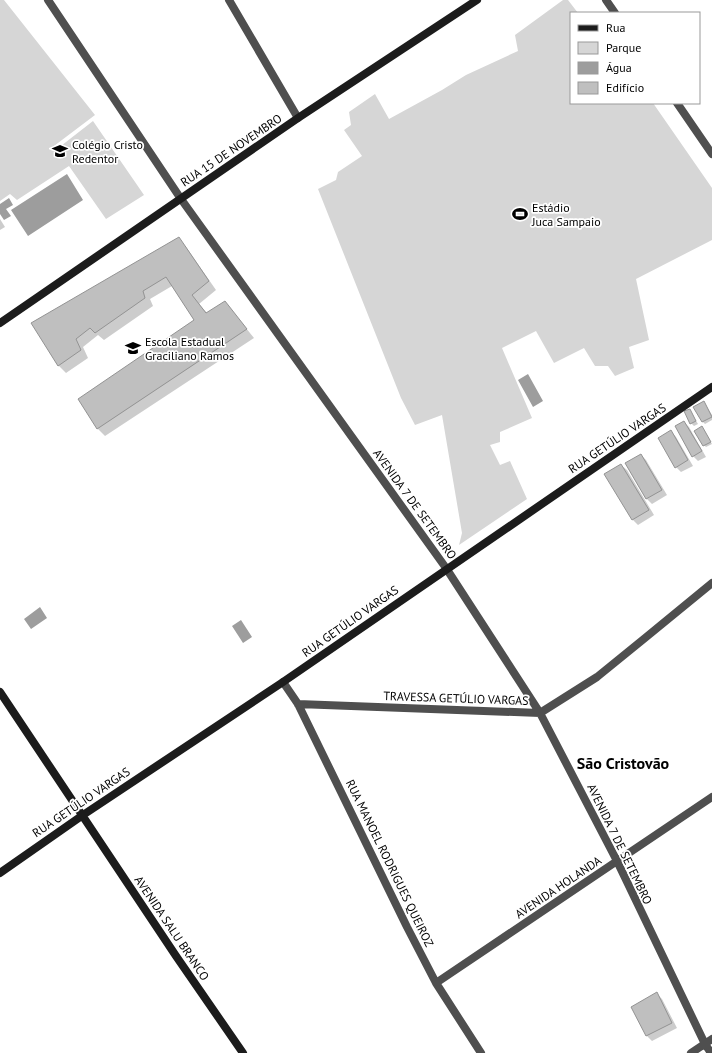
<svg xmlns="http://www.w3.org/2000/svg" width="712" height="1053" viewBox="0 0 712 1053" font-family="'PT Sans',sans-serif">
	<rect width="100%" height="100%" fill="#fff"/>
	<path fill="#d6d6d6" d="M0,0H4L95,115L54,146L57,149L93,121L144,195L106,219L69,166L17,200L10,194L0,201Z
		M563,0H568L578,13H571V103H653L712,188V240L636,279L649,340L629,347L634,368L615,376L608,366H595L584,348L554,363L536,331L502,348L532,418L500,432V442L490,445L500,465L510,461L527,499L459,545L462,533L442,415L415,425L401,398L318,189L336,180L338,172L362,156L344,130L351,125L349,112L375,94L389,119L442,90L466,75L518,51L515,35Z"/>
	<path fill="#9d9d9d" d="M67,174L83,200L28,236L11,210Z
		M9,198L13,205L6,209L11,216L4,220L0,214V204Z
		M528,374L543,401L533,407L518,380Z
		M40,607L47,618L31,629L24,619Z
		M241,620L252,637L243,643L232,626Z"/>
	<path fill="#0003" d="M0,219L5,227L0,230Z
		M178,239L186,247L216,290L199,304L207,313L225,302L254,338L105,436L97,428L195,321L172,286L150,299L153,306L104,340L98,335L83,347L88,358L66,373L58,365L33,324Z
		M704,402L712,415V420L705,424L703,422Z
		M690,410L698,424L694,426L691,423Z
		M684,422L689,427L706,457L698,461L693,456Z
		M704,430L712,444L706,447L704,445Z
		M671,431L676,437L693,466L681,472L676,467Z
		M641,455L646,460L667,495L652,504L647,499L626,463Z
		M621,465L627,470L654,515L638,525L633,520Z
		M657,994L662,999L677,1028L652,1041L647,1036L632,1007Z"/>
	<path fill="#bfbfbf" stroke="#939393" d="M179,237L209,281L192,295L206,313L225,301L247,329L97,429L78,399L194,320L166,277L143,291L145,298L95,333L90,328L76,339L81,350L58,366L31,323Z
		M704,401L712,417L702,422L693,407Z
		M690,409L696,421L690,424L684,411Z
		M684,421L702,451L692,457L675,426Z
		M702,426L711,442L703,446L694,431Z
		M671,430L688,460L675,468L658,438Z
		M641,454L662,490L646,499L625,463Z
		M621,464L649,510L632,520L604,474Z
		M657,992L672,1023L646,1036L631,1007Z"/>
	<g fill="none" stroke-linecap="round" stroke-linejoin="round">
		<path stroke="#4f4f4f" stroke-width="8" d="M48,0L181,199L446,568L540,713L617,861L705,1044L711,1053
			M229,0L298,118
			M606,0L615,13
			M677,103L712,154
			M283,682L298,704L407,927L436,983L481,1053
			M298,704L540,713L597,677L645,638L712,583
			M436,983L712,797
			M691,1053L712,1039"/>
		<path stroke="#1c1c1c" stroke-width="8" d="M0,323L298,118L477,0
			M0,692L176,956L243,1053
			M0,873L83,815L283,682L712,387"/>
	</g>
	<defs>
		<symbol id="school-bare" viewBox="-9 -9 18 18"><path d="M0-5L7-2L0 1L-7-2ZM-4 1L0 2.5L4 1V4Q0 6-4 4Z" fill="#000" stroke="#fff" stroke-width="2.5" paint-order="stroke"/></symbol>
		<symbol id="stadium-bare" viewBox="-9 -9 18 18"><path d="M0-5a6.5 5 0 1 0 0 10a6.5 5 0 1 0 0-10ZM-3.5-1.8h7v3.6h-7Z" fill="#000" stroke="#fff" stroke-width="2.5" paint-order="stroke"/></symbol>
	</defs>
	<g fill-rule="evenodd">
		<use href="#school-bare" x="49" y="140" width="22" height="22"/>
		<use href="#stadium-bare" x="509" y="203" width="22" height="22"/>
		<use href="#school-bare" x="122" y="337" width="22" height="22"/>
	</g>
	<g text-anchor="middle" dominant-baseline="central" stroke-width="3.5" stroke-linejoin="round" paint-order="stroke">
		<g font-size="12" fill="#000" stroke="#fff" text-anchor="start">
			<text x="72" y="144">Colégio Cristo<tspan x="72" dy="14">Redentor</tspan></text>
			<text x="532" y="207">Estádio<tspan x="532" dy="14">Juca Sampaio</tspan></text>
			<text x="145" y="341">Escola Estadual<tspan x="145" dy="14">Graciliano Ramos</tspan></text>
		</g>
		<g font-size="12" fill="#000" stroke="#fff">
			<text transform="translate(231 150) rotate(-34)">RUA 15 DE NOVEMBRO</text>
			<text transform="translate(617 438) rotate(-34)">RUA GETÚLIO VARGAS</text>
			<text transform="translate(415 504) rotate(54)">AVENIDA 7 DE SETEMBRO</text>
			<text transform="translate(350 621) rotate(-35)">RUA GETÚLIO VARGAS</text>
			<text transform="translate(456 698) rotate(2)">TRAVESSA GETÚLIO VARGAS</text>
			<text transform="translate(81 802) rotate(-34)">RUA GETÚLIO VARGAS</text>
			<text transform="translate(620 844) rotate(64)">AVENIDA 7 DE SETEMBRO</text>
			<text transform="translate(390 863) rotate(64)">RUA MANOEL RODRIGUES QUEIROZ</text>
			<text transform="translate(558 887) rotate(-34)">AVENIDA HOLANDA</text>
			<text transform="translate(172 928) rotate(56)">AVENIDA SALU BRANCO</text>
		</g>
		<g font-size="16" font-weight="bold" fill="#000" stroke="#fff">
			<text x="623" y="763">São Cristovão</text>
		</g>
	</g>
	<rect x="570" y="12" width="130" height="92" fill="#ffffff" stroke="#999999"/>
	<rect x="578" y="25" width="20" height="6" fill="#1c1c1c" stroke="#999999"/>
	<text x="606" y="32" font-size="12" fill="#000000">Rua</text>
	<rect x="578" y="42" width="20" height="12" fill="#d6d6d6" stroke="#999999"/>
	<text x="606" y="52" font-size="12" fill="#000000">Parque</text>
	<rect x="578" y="62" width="20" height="12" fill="#9d9d9d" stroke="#999999"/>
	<text x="606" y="72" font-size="12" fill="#000000">Água</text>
	<rect x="578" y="82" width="20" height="12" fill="#bfbfbf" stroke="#999999"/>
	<text x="606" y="92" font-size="12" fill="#000000">Edifício</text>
</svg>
